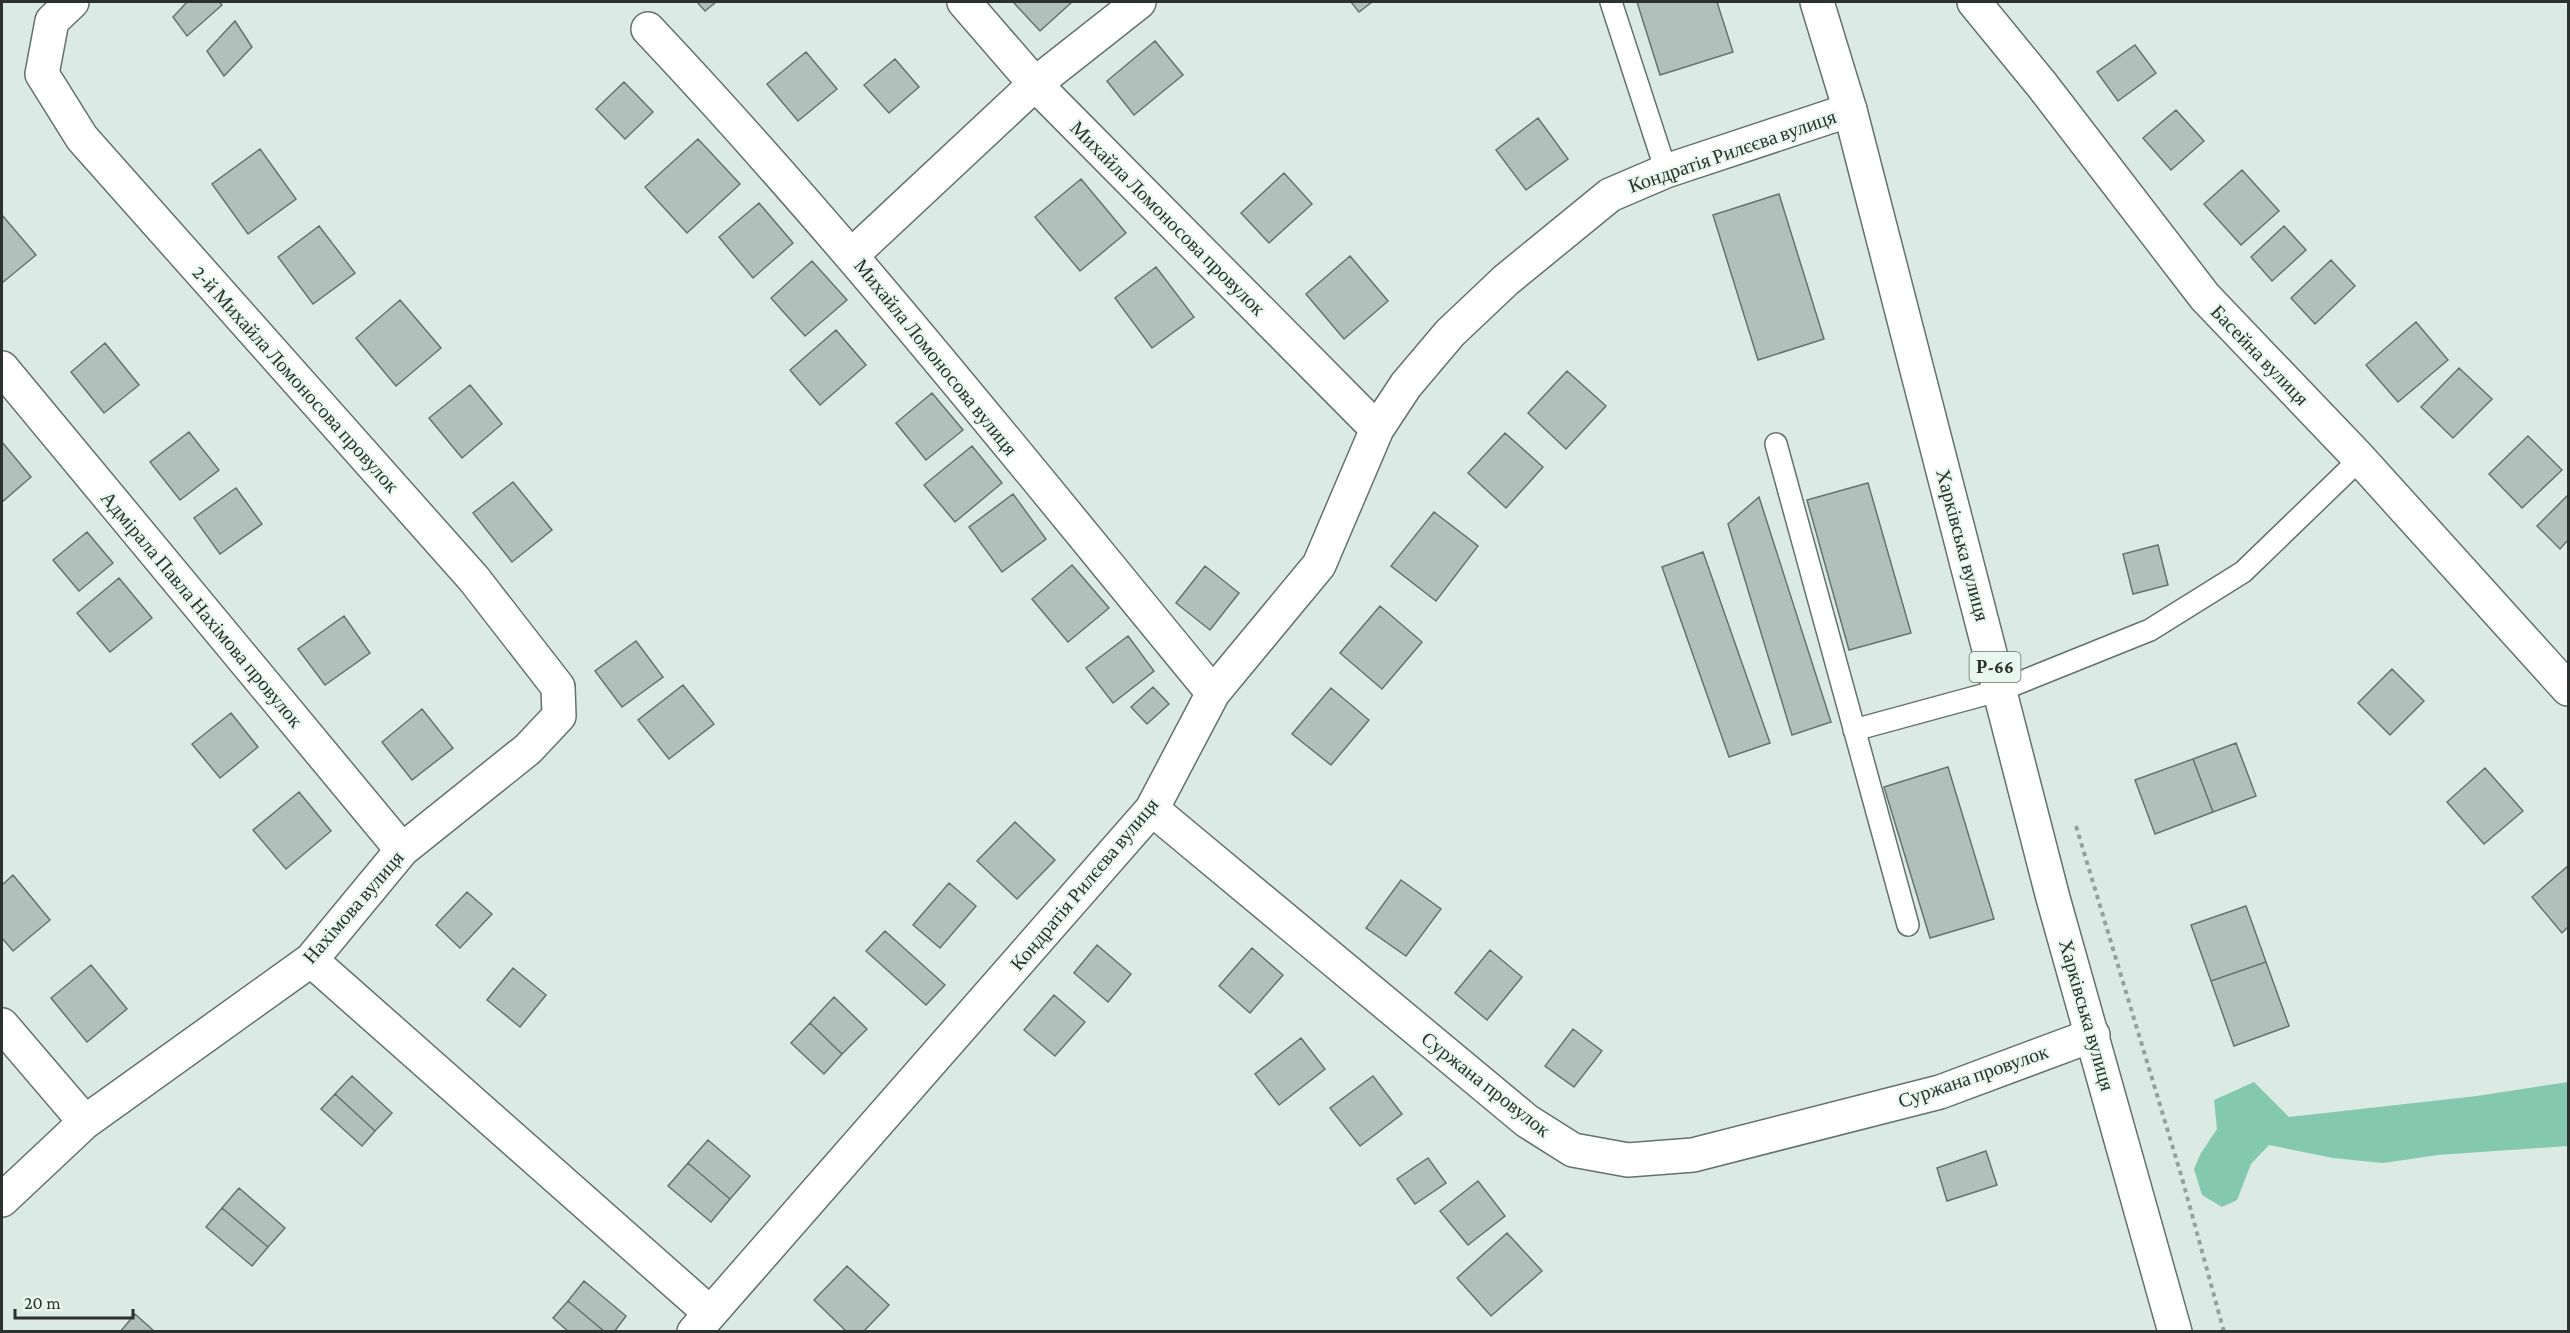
<svg xmlns="http://www.w3.org/2000/svg" width="2570" height="1333" viewBox="0 0 2570 1333" font-family="'Crimson Pro',serif">
	<rect width="100%" height="100%" fill="#dbeae4"/>
	<path fill="#84c8af" d="M2254,1082L2289,1117L2477,1096L2568,1082V1146L2438,1155L2383,1163L2333,1158L2269,1145L2251,1164L2237,1200L2222,1207L2202,1195L2194,1169L2201,1153L2217,1129L2214,1100Z"/>
	<path fill="#b1c0ba" stroke="#66746f" stroke-width="1.5" d="M187,2H219L222,5L187,36L173,17Z
		M697,2H716L705,11Z
		M1013,2H1072L1040,31Z
		M1351,2H1372L1359,12Z
		M1637,2H1717L1733,52L1660,75Z
		M235,21L252,47L224,76L207,51Z
		M1155,41L1183,75L1134,115L1107,81Z
		M2135,45L2156,73L2118,101L2097,72Z
		M806,52L837,89L798,121L767,84Z
		M895,59L919,87L889,113L864,85Z
		M624,82L653,112L625,139L596,109Z
		M2176,110L2204,141L2171,170L2143,138Z
		M1538,118L1568,159L1526,190L1496,150Z
		M698,139L740,184L687,233L645,187Z
		M260,149L296,199L248,234L212,184Z
		M2242,170L2279,211L2241,245L2204,204Z
		M1284,173L1312,204L1269,243L1241,213Z
		M1081,179L1126,233L1080,271L1035,217Z
		M1779,194L1824,339L1758,360L1713,215Z
		M759,203L793,243L753,278L719,237Z
		M2,215L36,255L2,283Z
		M319,226L355,273L313,304L278,257Z
		M2284,226L2306,250L2272,281L2251,257Z
		M1350,256L1388,301L1344,339L1306,294Z
		M2331,260L2355,286L2315,324L2291,298Z
		M812,261L847,300L805,336L771,298Z
		M1156,267L1194,317L1152,348L1115,298Z
		M400,300L441,348L396,386L356,338Z
		M2416,322L2448,360L2398,402L2366,365Z
		M836,330L866,365L820,405L790,370Z
		M105,343L139,385L104,413L71,372Z
		M2459,368L2492,399L2453,438L2421,407Z
		M1567,371L1606,406L1566,449L1528,413Z
		M470,385L502,424L462,458L429,418Z
		M932,393L963,430L926,460L896,423Z
		M189,432L219,470L180,500L150,462Z
		M1505,433L1543,467L1506,508L1468,473Z
		M2528,436L2562,470L2522,508L2489,474Z
		M2,442L31,477L2,502Z
		M972,446L1002,483L955,522L924,485Z
		M513,482L552,530L512,562L473,513Z
		M1868,483L1911,633L1849,650L1807,500Z
		M236,488L262,524L220,554L194,518Z
		M1013,494L1046,539L1002,572L969,527Z
		M2568,495V540L2560,549L2537,526Z
		M1759,497L1831,722L1792,735L1728,524Z
		M1434,512L1478,546L1436,601L1391,566Z
		M87,532L113,563L79,591L53,560Z
		M2158,545L2168,585L2133,594L2123,554Z
		M1703,552L1770,743L1729,757L1662,567Z
		M1072,565L1109,608L1068,642L1032,599Z
		M1205,566L1239,593L1210,630L1176,603Z
		M119,578L152,618L110,652L77,613Z
		M1380,606L1422,642L1382,689L1340,653Z
		M344,616L370,653L325,685L298,649Z
		M1128,636L1154,671L1113,703L1086,668Z
		M636,641L663,677L622,707L595,671Z
		M2392,669L2424,701L2390,735L2358,703Z
		M683,685L714,724L669,759L638,720Z
		M1153,687L1169,704L1147,724L1131,707Z
		M1331,688L1369,720L1331,765L1292,734Z
		M422,709L453,748L412,780L382,742Z
		M231,713L258,747L220,778L192,744Z
		M2236,743L2256,796L2213,812L2193,759Z
		M2193,759L2213,812L2155,834L2135,780Z
		M1948,767L1994,919L1930,938L1884,787Z
		M2485,768L2523,811L2484,844L2447,802Z
		M299,792L331,831L286,869L253,830Z
		M1015,822L1055,860L1017,899L977,861Z
		M2568,866V927L2562,933L2532,897Z
		M13,875L50,920L13,951L2,938V885Z
		M1401,880L1441,909L1406,956L1366,928Z
		M949,883L976,906L940,948L913,925Z
		M467,892L492,914L460,948L436,925Z
		M2246,906L2266,962L2211,981L2191,925Z
		M885,931L945,985L926,1005L866,951Z
		M1097,945L1131,974L1108,1002L1074,973Z
		M1252,948L1283,975L1250,1013L1219,986Z
		M1490,950L1522,977L1487,1020L1455,993Z
		M2266,962L2289,1026L2234,1046L2211,981Z
		M91,965L127,1009L87,1042L51,998Z
		M513,968L546,995L520,1027L487,1000Z
		M1054,995L1085,1022L1055,1056L1024,1030Z
		M834,997L867,1029L842,1054L810,1023Z
		M810,1023L842,1054L824,1074L791,1043Z
		M1573,1029L1602,1051L1574,1087L1545,1066Z
		M1301,1038L1325,1069L1279,1105L1255,1074Z
		M352,1076L392,1113L375,1131L335,1094Z
		M1373,1076L1402,1114L1360,1146L1330,1108Z
		M335,1094L375,1131L362,1146L321,1109Z
		M708,1140L750,1176L730,1199L688,1163Z
		M1986,1151L1997,1185L1947,1201L1937,1168Z
		M1428,1158L1446,1183L1415,1204L1397,1179Z
		M688,1163L730,1199L711,1222L668,1186Z
		M1478,1181L1505,1216L1468,1245L1440,1211Z
		M239,1188L285,1228L268,1247L222,1208Z
		M222,1208L268,1247L252,1266L206,1227Z
		M1507,1233L1542,1271L1491,1316L1457,1278Z
		M847,1266L889,1305L863,1332H847L814,1300Z
		M584,1281L626,1316L614,1332H605L568,1301Z
		M568,1301L605,1332H569L553,1318Z
		M135,1314L155,1332H120Z"/>
	<g fill="none" stroke-linecap="round" stroke-linejoin="round">
		<defs>
			<path id="lane" d="M1611,2L1666,171
				M1776,444L1908,925
				M1854,730L2001,690L2150,630L2243,572L2360,459"/>
			<path id="street" d="M964,2L1035,84L1377,429
				M1974,2L2042,85L2205,297L2360,459L2568,689
				M648,29C848,241 1028,469 1213,693
				M852,255L1035,84L1139,2
				M2,368L402,850
				M1152,809L1527,1121L1573,1150L1628,1160L1693,1155L1940,1092L2093,1035
				M311,960L710,1313
				M2,1025L85,1122
				M2,1200L85,1122L311,960L402,850L528,749L559,716L558,687L474,579L82,138L42,74L52,21L72,2
				M694,1332L1152,809L1213,693L1319,565L1377,429L1406,385L1450,333L1506,280L1610,195L1666,171L1850,110"/>
			<path id="primary" d="M1817,2L1850,110L2053,898L2175,1332"/>
		</defs>
		<use href="#lane" stroke="#64726c" stroke-width="24"/>
		<use href="#street" stroke="#64726c" stroke-width="36"/>
		<use href="#primary" stroke="#64726c" stroke-width="36"/>
		<path stroke="#95a19c" stroke-width="4" stroke-dasharray="4.5 4.5" stroke-linecap="butt" d="M2076,826L2182,1178L2224,1332"/>
		<use href="#lane" stroke="#fff" stroke-width="21"/>
		<use href="#street" stroke="#fff" stroke-width="33"/>
		<use href="#primary" stroke="#fff" stroke-width="33"/>
	</g>
	<g text-anchor="middle" dominant-baseline="central" stroke-width="4.5" stroke-linejoin="round" paint-order="stroke">
		<rect fill="#e8f8f1" stroke="#646d68" stroke-width="1.5" x="1969.5" y="652" width="51" height="30" rx="4.5"/>
		<g font-size="18" font-weight="bold" fill="#2b312e">
			<text x="1995" y="667">Р-66</text>
		</g>
		<g font-size="20" fill="#2b312e" stroke="#e8f8f1">
			<text transform="translate(1732 151) rotate(-19)">Кондратія Рилєєва вулиця</text>
			<text transform="translate(1168 218) rotate(45)">Михайла Ломоносова провулок</text>
			<text transform="translate(2260 355) rotate(46)">Басейна вулиця</text>
			<text transform="translate(936 357) rotate(51)">Михайла Ломоносова вулиця</text>
			<text transform="translate(296 379) rotate(48)">2-й Михайла Ломоносова провулок</text>
			<text transform="translate(1963 545) rotate(75)">Харківська вулиця</text>
			<text transform="translate(202 609) rotate(50)">Адмірала Павла Нахімова провулок</text>
			<text transform="translate(1084 884) rotate(-50)">Кондратія Рилєєва вулиця</text>
			<text transform="translate(353 907) rotate(-49)">Нахімова вулиця</text>
			<text transform="translate(2087 1015) rotate(74)">Харківська вулиця</text>
			<text transform="translate(1973 1076) rotate(-19)">Суржана провулок</text>
			<text transform="translate(1486 1084) rotate(38)">Суржана провулок</text>
		</g>
	</g>
	<rect width="2570" height="1333" fill="none" stroke="#2b312e" stroke-width="6"/>
	<path d="M15 1309v9h118v-9" fill="none" stroke="#2b312e" stroke-width="3"/>
	<text x="24" y="1309" font-size="18" fill="#2b312e" stroke="#e8f8f1" stroke-width="4.5" paint-order="stroke">20 m</text>
</svg>
